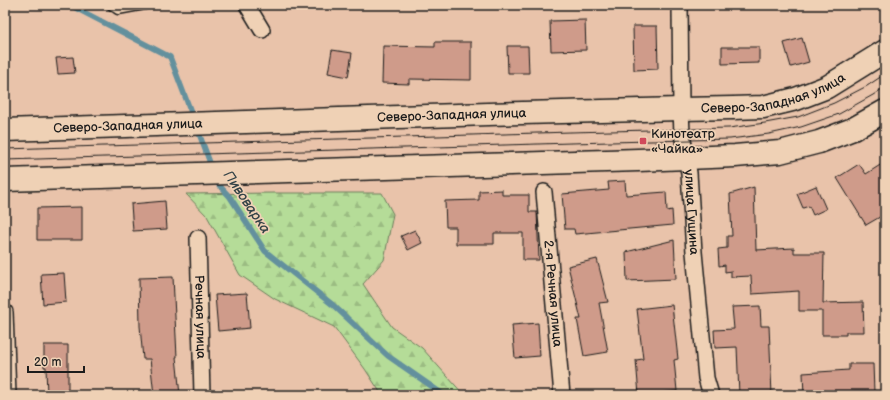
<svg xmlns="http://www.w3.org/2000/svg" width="890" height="400" viewBox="0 0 890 400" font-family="'Balsamiq Sans',sans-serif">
	<defs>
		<pattern id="forest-firs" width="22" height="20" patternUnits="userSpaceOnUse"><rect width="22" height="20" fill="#b5dc98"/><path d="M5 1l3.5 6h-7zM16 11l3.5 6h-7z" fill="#9bbc82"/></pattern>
	</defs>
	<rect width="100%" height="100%" fill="#e9c3aa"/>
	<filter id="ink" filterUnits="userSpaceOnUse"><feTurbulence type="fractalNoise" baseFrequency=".025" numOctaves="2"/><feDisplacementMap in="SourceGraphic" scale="8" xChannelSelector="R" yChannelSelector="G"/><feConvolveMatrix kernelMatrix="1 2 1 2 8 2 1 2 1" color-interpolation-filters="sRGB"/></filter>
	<g filter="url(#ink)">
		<path fill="url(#forest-firs)" stroke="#687c5a" d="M276,193H382L393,214L384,260L363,284L392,327L422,348L464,395H382L365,369L334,327L275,299L240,275L207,216L186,194Z"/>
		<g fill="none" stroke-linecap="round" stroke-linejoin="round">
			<path stroke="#63909d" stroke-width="5.5" d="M70,5L170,57L194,120
				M197,128L212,168
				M216,178L218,184L230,197L265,251L333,305L388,356L444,395"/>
		</g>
		<path fill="#cf9b8a" stroke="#1c1c1c" d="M585,20L586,50L551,51L550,21Z
			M633,26H657L658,69L634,70Z
			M802,38L809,62L791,67L784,43Z
			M435,42H471V80L409,79V84L382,83L383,46L435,47Z
			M507,46H528L529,73H508Z
			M722,47H759V63L722,64Z
			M332,50L352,53L348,77L328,73Z
			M73,57L75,73L58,74L56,58Z
			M885,162V214L866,225L837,178L859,164L866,174Z
			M625,181L626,195L666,192L667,211L672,210L673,225L575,234L574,229H565L562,194L609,190L608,182Z
			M816,186L826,209L813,215L809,206L803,208L797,194Z
			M754,187L756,250L794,248V253H824L823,303L863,302L864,332H846V335H822V311H799V291L752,294L751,276L731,277V271L725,272V265L719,266L718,249L727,248V236H732L730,194Z
			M502,190V195H529V212H537L539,260H523V233H494V244H456V227H446L445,201L479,200V191Z
			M165,201L167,229L133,231L131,204Z
			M82,207V240H37V208Z
			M415,230L422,243L408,250L401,236Z
			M674,240L676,279L627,281L626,252Z
			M597,259L608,302L599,303L608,352L584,356L577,319H581L568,266Z
			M64,273L66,302L43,304L41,274Z
			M173,277L177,357H176L180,395H154L150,359H143L140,326L139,278Z
			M247,293L250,328L218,331L215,295Z
			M672,305L678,359L674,360L677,391L639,395L636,360L643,359L637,309Z
			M760,306L761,326H769L772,395H739L737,347L715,348L714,330L734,329L732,307Z
			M538,323L540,356L515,358L512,325Z
			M44,345H68V395H47L46,367H44Z
			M849,364H873L874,392L833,393V395H804L803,373L849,370Z"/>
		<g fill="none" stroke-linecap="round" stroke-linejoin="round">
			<defs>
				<path id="lane" d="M111,5L118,10L145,5"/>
				<g id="street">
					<path d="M247,5L262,30"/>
					<path id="s1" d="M680,5L681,109L682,134L689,173L694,252L706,378L711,395"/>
					<path id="s2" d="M544,192L562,395"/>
					<path id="s3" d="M198,238L202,395"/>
					<path d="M5,312L8,395"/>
				</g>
				<g id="secondary">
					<path id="s4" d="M5,130L488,114L681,109L733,108L763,107L796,99L827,87L885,51"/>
					<path d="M5,180L638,160L735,156L780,152L819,142L853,129L885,111"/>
				</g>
			</defs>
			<use href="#lane" stroke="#1c1c1c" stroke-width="11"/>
			<use href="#street" stroke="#1c1c1c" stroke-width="18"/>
			<use href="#secondary" stroke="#1c1c1c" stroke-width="25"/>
			<use href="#lane" stroke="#efd1b5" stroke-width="8"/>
			<use href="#street" stroke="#efd1b5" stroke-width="15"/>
			<use href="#secondary" stroke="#efd1b5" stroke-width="22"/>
			<path stroke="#1c1c1c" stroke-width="1" d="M5,149L571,132L729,128L765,123L798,117L834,103L867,86L885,74
				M5,160L571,143L730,139L769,134L801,127L839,114L873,95L885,87"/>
		</g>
	</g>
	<rect fill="#d1495b" stroke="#efd1b5" stroke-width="1.5" x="639" y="137" width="8" height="8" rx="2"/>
	<g text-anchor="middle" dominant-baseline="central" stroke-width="3.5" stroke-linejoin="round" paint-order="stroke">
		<g font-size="13" fill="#1c1c1c" stroke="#efd1b5">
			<text stroke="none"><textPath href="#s4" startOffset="771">Северо-Западная улица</textPath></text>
			<text stroke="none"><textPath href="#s4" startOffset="447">Северо-Западная улица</textPath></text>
			<text stroke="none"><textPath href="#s4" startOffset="123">Северо-Западная улица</textPath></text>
			<text stroke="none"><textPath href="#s1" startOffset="208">улица Гущина</textPath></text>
			<text stroke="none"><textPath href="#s2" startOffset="102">2-я Речная улица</textPath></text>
			<text stroke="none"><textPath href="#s3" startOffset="79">Речная улица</textPath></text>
		</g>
		<g font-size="13" fill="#1c1c1c" stroke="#efd1b5" text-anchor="start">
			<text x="651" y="134">Кинотеатр<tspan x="651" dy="15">«Чайка»</tspan></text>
		</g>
		<g font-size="14" font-style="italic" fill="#344347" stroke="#efd1b5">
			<text transform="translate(247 202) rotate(56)">Пивоварка</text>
		</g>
	</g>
	<rect width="890" height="400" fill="none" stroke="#efd1b5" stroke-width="20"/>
	<rect x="10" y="10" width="870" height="380" fill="none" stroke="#1c1c1c" stroke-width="1.5" filter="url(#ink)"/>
	<path d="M28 366v6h56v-6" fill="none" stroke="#1c1c1c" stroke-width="2"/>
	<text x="34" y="366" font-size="12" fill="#1c1c1c" stroke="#efd1b5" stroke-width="3" paint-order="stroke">20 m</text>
</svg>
